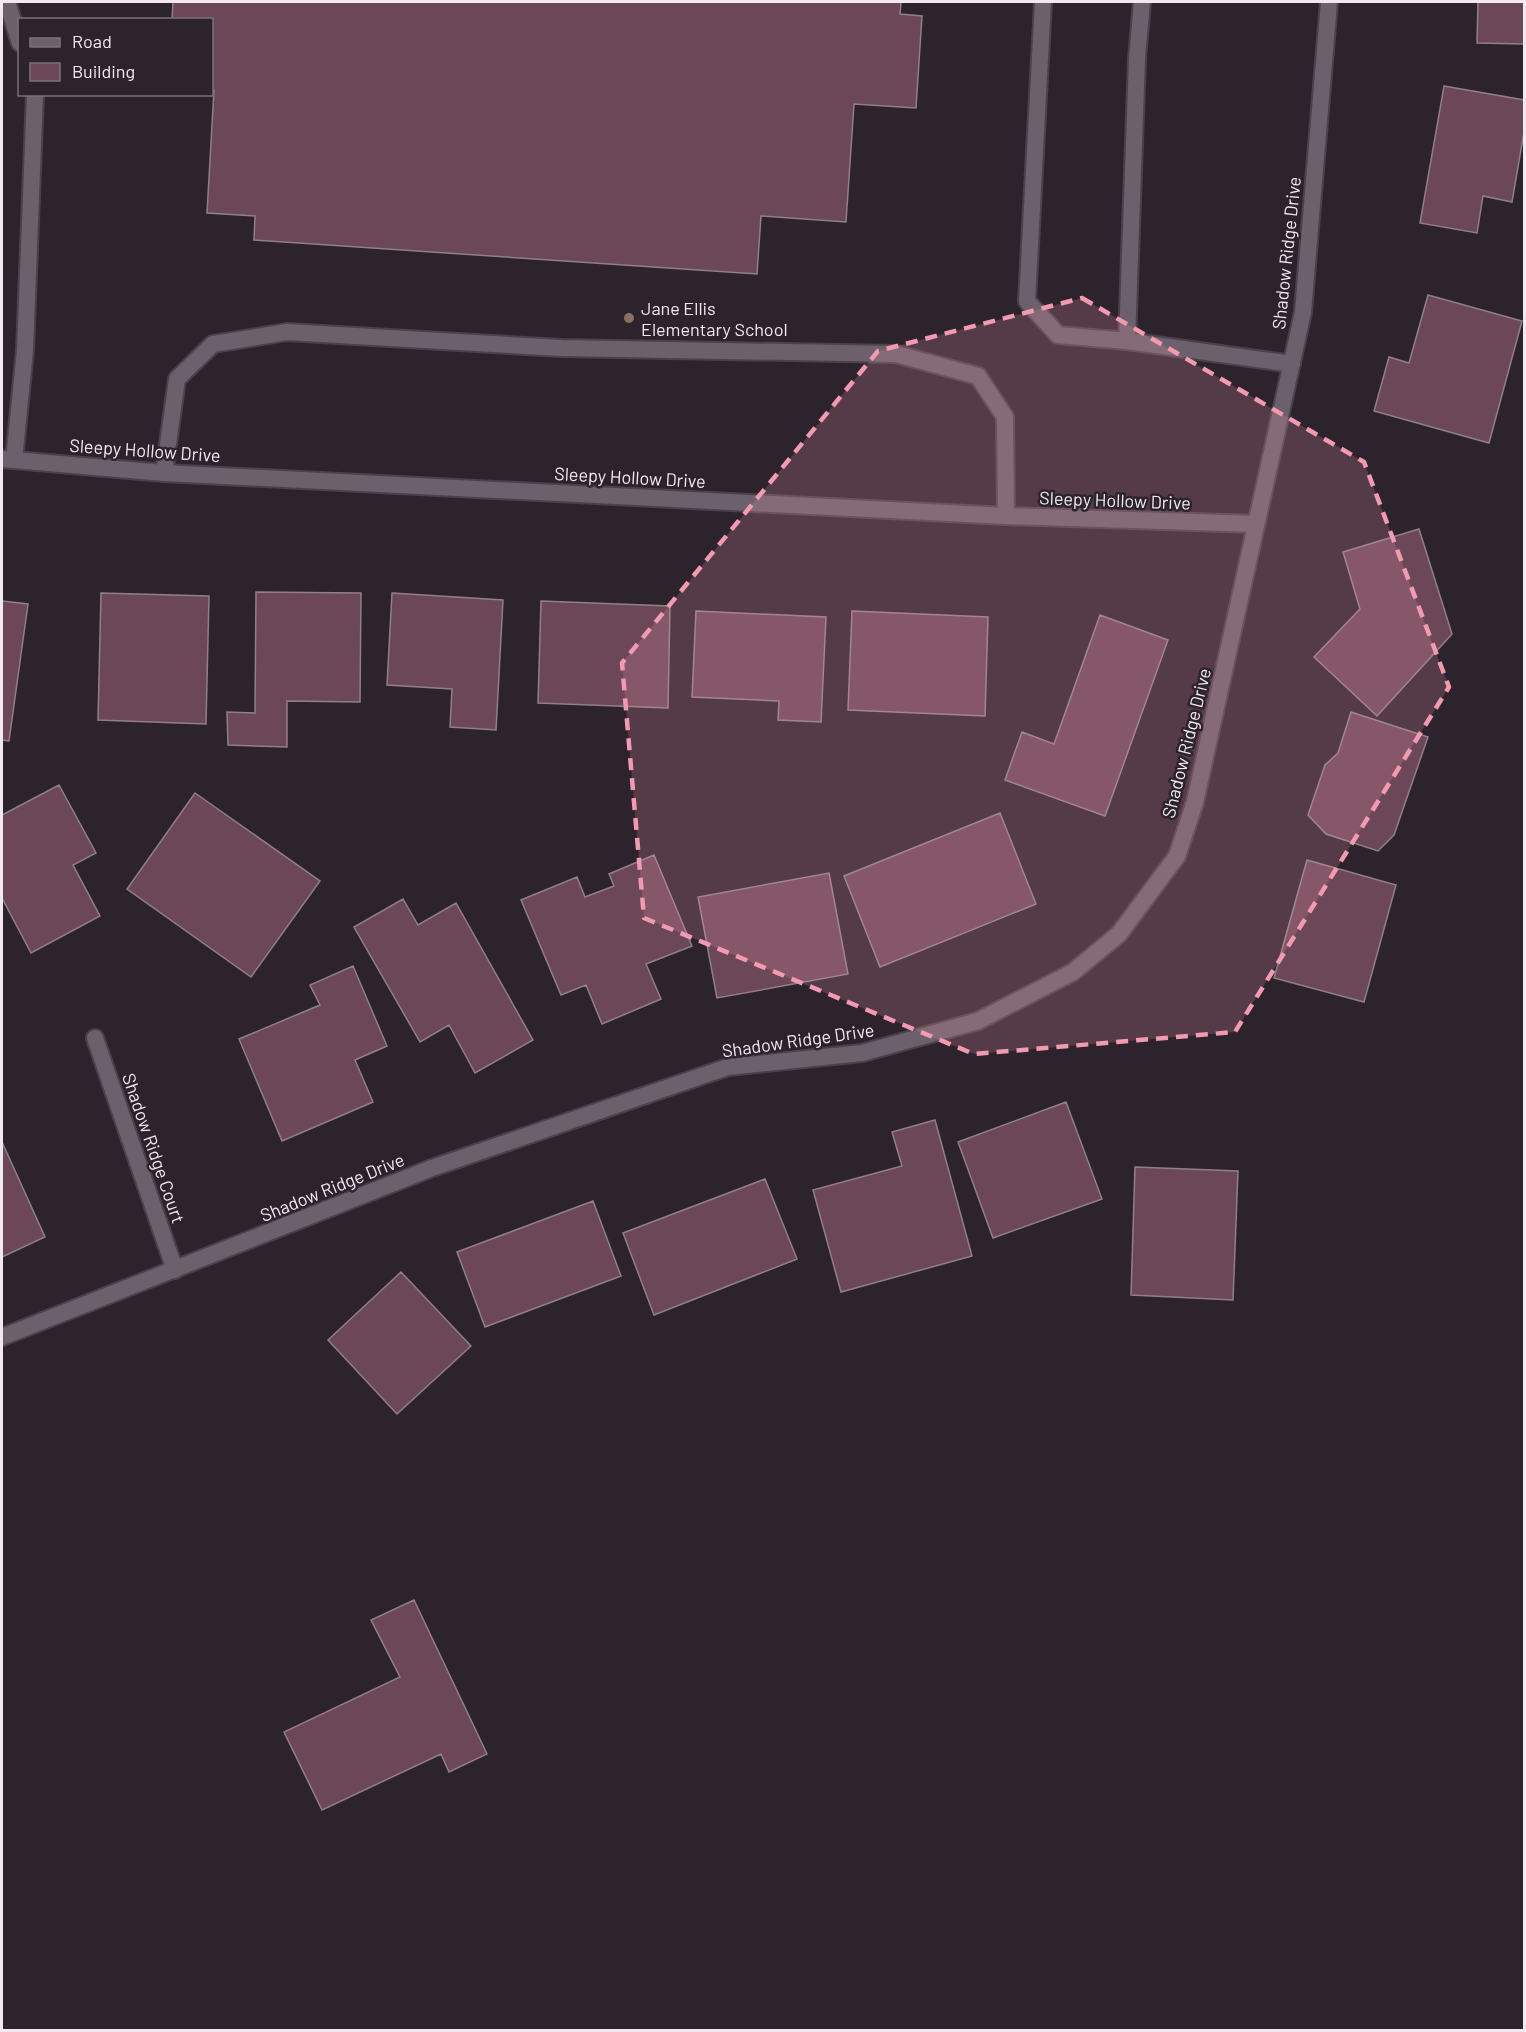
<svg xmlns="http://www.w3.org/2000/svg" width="1526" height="2032" viewBox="0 0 1526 2032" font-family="Barlow,sans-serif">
	<rect width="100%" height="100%" fill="#2d232d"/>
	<path fill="#6c4757" stroke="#908086" stroke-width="1.5" d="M173,2H901L900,14L922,16L916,108L854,104L846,222L761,216L757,274L254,240L255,216L207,213L214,90H212V20H172Z
		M1478,2H1524V44L1477,43Z
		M1444,86L1524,100V132L1512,202L1483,196L1477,233L1420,223Z
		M1428,295L1522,321L1489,443L1374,411L1389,357L1409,363Z
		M1419,529L1452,634L1377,716L1314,657L1360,609L1343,552Z
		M256,592L361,593L360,702L287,701V747L228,745L227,712L255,713Z
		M101,593L209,596L206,724L98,720Z
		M392,593L503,600L496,730L450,727L452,689L387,685Z
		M2,601L28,604L9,741L2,740Z
		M541,601L670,606L668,708L538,703Z
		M696,611L826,617L821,722L778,720L779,701L692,697Z
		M852,611L988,617L985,716L848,710Z
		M1100,615L1168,640L1105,816L1005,780L1022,732L1054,744Z
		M1351,712L1428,737L1394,835L1378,851L1326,834L1308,815L1325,765L1338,753Z
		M59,785L96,853L73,865L100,916L31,953L2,898V815Z
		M195,793L320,881L251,977L127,889Z
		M1000,813L1036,904L880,967L844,876Z
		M654,855L692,946L646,964L661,999L602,1024L586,985L561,995L521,900L577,877L585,897L614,886L609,874Z
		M1307,860L1396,885L1364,1002L1274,978Z
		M829,873L848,974L717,998L698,897Z
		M403,899L418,925L456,903L533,1040L475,1073L449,1025L420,1042L354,927Z
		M353,966L387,1046L355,1060L373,1102L282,1141L239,1039L320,1005L310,985Z
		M1066,1102L1102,1199L993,1238L958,1142Z
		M935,1120L972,1256L841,1292L813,1190L902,1166L892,1132Z
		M2,1142L45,1237L2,1257Z
		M1135,1167L1238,1171L1233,1300L1131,1295Z
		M765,1179L797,1259L654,1315L623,1233Z
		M593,1201L621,1276L485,1327L457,1252Z
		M401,1272L471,1346L397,1414L328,1340Z
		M414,1600L487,1754L449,1772L441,1754L322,1810L284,1732L400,1677L371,1620Z"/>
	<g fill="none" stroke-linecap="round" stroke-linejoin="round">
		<defs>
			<path id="service" d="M7,2L20,43
				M1043,2L1027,301L1058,335L1127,341L1292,364
				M1127,341L1137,58L1142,2
				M14,460L25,350L35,94
				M164,473L177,379L213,344L287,332L561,348L896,354L978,376L1005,417L1006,516"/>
			<path id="minor" d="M2,459L164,473L1006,516L1256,524
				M95,1038L175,1270
				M2,1337L432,1168L728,1067L862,1053L978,1021L1073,972L1119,934L1177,856L1195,802L1303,312L1329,2"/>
		</defs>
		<use href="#service" stroke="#4a414a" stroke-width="20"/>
		<use href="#minor" stroke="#4a414a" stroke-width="20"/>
		<use href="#service" stroke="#6b606b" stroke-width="16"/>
		<use href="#minor" stroke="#6b606b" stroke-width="16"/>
	</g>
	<path fill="#f29ab0" fill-opacity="0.2" stroke="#f29ab0" stroke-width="4.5" stroke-dasharray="12 8" stroke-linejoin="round" d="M1082,298L1364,462L1449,687L1235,1032L974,1054L644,918L622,663L878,351Z"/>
	<circle fill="#8d6e63" stroke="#2d232d" stroke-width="2" cx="629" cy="318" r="6"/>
	<g text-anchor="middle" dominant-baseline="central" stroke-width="5" stroke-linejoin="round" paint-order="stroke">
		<g font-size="18" fill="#f0e9f0" stroke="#2d232d">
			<text transform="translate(1286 253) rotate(-84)">Shadow Ridge Drive</text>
			<text transform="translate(145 450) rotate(4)">Sleepy Hollow Drive</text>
			<text transform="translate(630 477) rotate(3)">Sleepy Hollow Drive</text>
			<text transform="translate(1115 500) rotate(2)">Sleepy Hollow Drive</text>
			<text transform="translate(1186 743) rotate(-76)">Shadow Ridge Drive</text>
			<text transform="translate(798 1040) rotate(-8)">Shadow Ridge Drive</text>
			<text transform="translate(154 1148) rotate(71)">Shadow Ridge Court</text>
			<text transform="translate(332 1187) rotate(-22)">Shadow Ridge Drive</text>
		</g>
		<g font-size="18" fill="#f0e9f0" stroke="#2d232d" text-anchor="start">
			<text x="641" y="308">Jane Ellis<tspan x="641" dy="21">Elementary School</tspan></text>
		</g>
	</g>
	<rect width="1526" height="2032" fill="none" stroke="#f0e9f0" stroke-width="6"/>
	<rect x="18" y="18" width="195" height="78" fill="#2d232d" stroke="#7b727b" stroke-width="1.5"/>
	<rect x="30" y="38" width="30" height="9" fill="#6b606b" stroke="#7b727b" stroke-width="1.5"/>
	<text x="72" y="48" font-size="18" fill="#f0e9f0">Road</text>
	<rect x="30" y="63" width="30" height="18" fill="#6c4757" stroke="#7b727b" stroke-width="1.5"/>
	<text x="72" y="78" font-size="18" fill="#f0e9f0">Building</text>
</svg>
